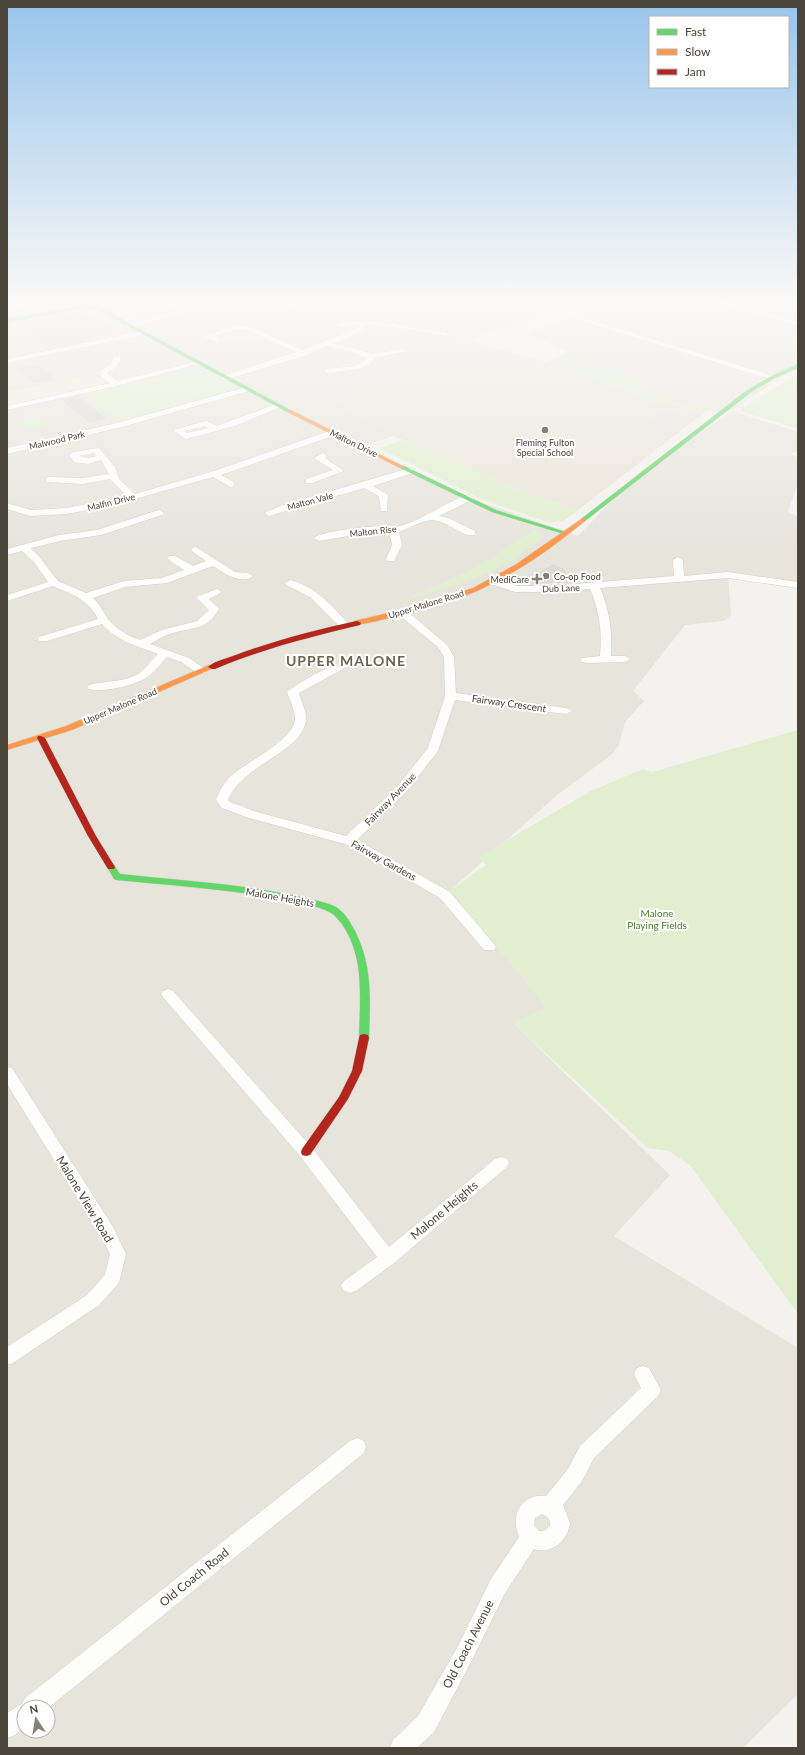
<svg xmlns="http://www.w3.org/2000/svg" width="805" height="1755" viewBox="0 0 805 1755" font-family="Lato,sans-serif">
	<rect width="100%" height="100%" fill="#f4f2ee"/>
	<path fill="#e7e4dc" fill-rule="evenodd" d="M7,302H359L347,310L478,319L501,326L337,400L336,402L394,436L361,446L469,498L578,536L620,492L671,453L732,411L798,432V450L791,454L798,458V482L788,512L798,516V583L728,575L731,615L724,621L685,625L633,691L644,701L625,722L619,745L610,756L557,795L445,895L498,948L547,1008L513,1023L670,1175L614,1236L798,1348V1694L743,1748H7ZM24,1707H48V1731H24Z
		M613,302H623L682,318L705,306L698,302H798V366L732,410L720,413L654,397L653,391L528,333Z"/>
	<path fill="#f3ebdf" d="M93,374L108,383L7,406V392Z"/>
	<path fill="#eae5da" d="M359,302H553L552,304L535,318L509,328L478,319L346,310Z
		M567,302H613L583,313L559,309Z
		M623,302H698L705,306L682,318Z
		M469,341L537,359L606,382L647,399L704,413L578,510L534,496L394,436L336,402L337,400Z"/>
	<path fill="#e1eecf" d="M137,307L155,317L130,322L113,313Z
		M304,322L320,328L307,333L291,326Z
		M240,330L258,336C245,339 233,341 220,335Z
		M568,352L653,391L655,397L710,410L704,413L647,399L606,382L546,362Z
		M196,368L229,384L231,387L228,391L120,422L83,395Z
		M798,374V429L740,411L743,410L740,409Z
		M35,417L46,426L44,428L29,431L18,421Z
		M403,440L534,496L578,510L565,520L549,523L479,498L379,448Z
		M535,529L542,535V538C534,544 525,552 516,558C481,581 438,590 399,602L475,568Z
		M798,730V1314L690,1165L669,1151L648,1148L513,1023L547,1008L449,891L486,865L478,857L591,791L643,769L652,772Z"/>
	<path fill="#e6e3df" d="M666,412L691,419L665,436L639,428Z
		M545,560L550,562L522,580L517,578Z"/>
	<path fill="#dedbd6" stroke="#dcd9d4" d="M77,312L82,313L91,319L97,318L115,331L50,347L23,325H26L23,322Z
		M38,365L54,379L34,383L18,369Z
		M77,396L105,418L90,422L63,401Z
		M553,565L565,570L567,583H522Z"/>
	<g fill="none" stroke-linecap="round" stroke-linejoin="round">
		<defs>
			<path id="street" d="M122,302H137L117,307L113,305Z
				M161,302C173,302 176,308 186,309C194,310 215,301 228,302L127,328V324L179,311Z
				M284,302H293L300,306L293,308Z
				M715,302H726L798,322V326Z
				M26,303L30,305L28,306L7,311V307Z
				M572,310L579,312L574,315L777,377L770,379L563,315Z
				M368,320L445,332L449,334L445,336L394,327L365,325L364,331L334,343L360,350L371,354L403,349L407,351L375,358L370,364L359,369L328,373H325V369L354,366L367,359L355,353L326,346L307,355L225,380H222V376L296,352L247,330H236L214,336L220,340L216,342L203,336L236,326H248L303,350L358,328V325L342,327H339V323Z
				M141,331H144V335L7,363V359Z
				M114,356L121,358L117,367L108,372V374L118,381L198,361L202,363L117,386L7,410V406L110,383L101,377L100,371L111,364Z
				M246,387L250,389L249,391L122,427L7,454V448L117,423Z
				M276,404L283,406L235,426L186,439L173,430L206,421L217,426ZM205,426L209,428L187,433L184,431Z
				M332,430L335,431V435L221,475L234,482V486L231,487L213,477L117,504L67,514L30,516L7,509V503L31,510L67,508L127,496L110,479L83,484L46,482V478L49,477L83,478L109,474L101,460L88,464L74,462L69,455L73,452L99,448L115,467L119,479L135,494L214,471ZM94,453L97,456L88,458L79,456Z
				M323,453L327,456L325,458L344,471L312,483H306V479L333,470L314,458Z
				M410,468L413,469V473L373,486L388,495L387,511H381L379,496L364,488L269,516L264,513L283,505Z
				M469,495L474,498L472,500L439,516L448,518L475,531V535C462,538 446,519 431,520C423,520 407,529 399,532L402,545L394,561H388L386,559L392,545L389,532L359,534L319,541L314,538C321,531 372,526 383,526C387,526 392,528 395,527C422,522 443,502 469,495Z
				M159,510L164,513L162,515L101,535L60,541L31,548L41,559L58,581L86,593L124,581L162,578L184,570L169,560L167,558L169,556H175L193,566L206,561L193,552L191,550L193,548L196,547L235,572L248,573L253,576C242,586 222,572 213,566L167,583L125,587L93,598C100,605 103,611 108,619C116,629 128,636 140,640L162,630L197,621L209,610L197,598L198,596L217,589L222,592L209,599L219,609C207,630 194,627 173,633C165,635 157,640 150,644L189,658L205,669L206,671L205,673H197L181,662L167,657C161,663 156,670 150,675C139,685 103,693 89,689L87,687L89,685C107,680 125,683 141,672C147,667 152,659 158,654C137,646 117,641 102,624L47,641H39L38,639L39,637L98,619C89,600 72,594 53,586L7,601V595L48,582L35,563L22,551L7,555V549L59,535L97,530Z
				M678,557L683,560L684,576L728,572L798,582V588L728,578L600,588C610,611 612,631 611,656H625L630,659L625,662L586,663L582,662L581,660L582,658L600,656C602,632 600,612 590,589L550,592H515L488,583L487,581L492,578L516,586H550L674,576L673,560Z
				M290,580C315,586 332,606 349,624L350,626L349,628H341L310,597L286,585L285,583Z
				M403,610L407,611L447,645L454,657L456,693L566,708L572,711L566,714L455,700L438,751L405,793L357,840L450,892L494,944L496,947L494,950H484L440,898L395,872L345,844L249,818L222,808L216,800C220,790 224,782 232,775C248,761 294,740 295,719C295,710 290,701 287,692L289,690C301,683 328,663 342,667L343,669L299,693C301,702 307,711 306,720C303,752 241,765 228,800L230,802L257,812L346,836L397,787L428,748L445,696L444,657L438,647L399,615L398,613Z
				M168,989L173,991L312,1148L389,1247L495,1159L501,1157L507,1159L509,1163L507,1167L394,1263L356,1291L350,1293L344,1291L341,1286L344,1281L377,1257L300,1156L163,997L161,994L163,991Z
				M7,1067L12,1068L113,1227L126,1254L119,1283L99,1305L13,1363L7,1365V1347L87,1295L105,1275L110,1254L101,1236L7,1084Z
				M643,1366L649,1368L661,1390L658,1396L594,1458L582,1481L563,1505L570,1523C568,1540 552,1555 534,1549L505,1593L471,1662L434,1732L417,1748H390L393,1740L418,1716L457,1648L491,1579L519,1537C510,1516 521,1493 546,1496L568,1469L580,1446L641,1388L634,1374L637,1368ZM542,1514C548,1517 551,1519 550,1526L544,1531H539L534,1525L535,1518Z
				M357,1438L364,1441L366,1447L364,1453L48,1708L24,1707V1727L15,1735L7,1738V1713L23,1703L24,1699L350,1441Z"/>
			<path id="fast" d="M79,306L99,307L292,411L287,412L96,309L79,308L7,323V319Z
				M798,364V368L775,378L750,393L585,521H581V519L746,391L771,376Z
				M400,466H404L496,510L569,533L564,534L492,512L400,468Z
				M111,864L114,865L120,874C183,881 248,884 310,899C320,902 333,903 341,911C347,916 351,924 355,931C373,967 370,1000 369,1038L368,1041H360L359,1038C360,997 366,948 335,916C316,895 153,884 117,880L114,879L107,867Z"/>
			<path id="slow" d="M287,410H291L405,467L400,468L287,412Z
				M583,518L585,519V521C552,548 517,573 477,591C439,607 398,617 357,625L353,623L354,621L414,607L473,588L515,565Z
				M209,665H212L216,667L72,730L7,750V745L66,726Z"/>
			<path id="jam" d="M357,621L361,623L360,625C310,637 262,649 215,669H212L208,667C214,661 225,659 233,656C273,641 315,630 357,621Z
				M38,736H41L45,738L96,836L115,867L114,869H108L88,836L37,738Z
				M364,1034L368,1035L369,1038L362,1071L348,1099L310,1155L306,1156L302,1155L301,1152L302,1149L339,1097L352,1071L359,1038L360,1035Z"/>
		</defs>
		<use href="#street" stroke="#d2d0cb" stroke-width="1"/>
		<use href="#fast" stroke="#d3cfc5" stroke-width="1"/>
		<use href="#slow" stroke="#d3cfc5" stroke-width="1"/>
		<use href="#jam" stroke="#d3cfc5" stroke-width="1"/>
		<use href="#street" fill="#fdfdfc" fill-rule="evenodd"/>
		<use href="#fast" fill="#63d668" fill-rule="evenodd"/>
		<use href="#slow" fill="#ff974d" fill-rule="evenodd"/>
		<use href="#jam" fill="#b3261e" fill-rule="evenodd"/>
	</g>
	<linearGradient id="sky" x2="0" y2="1"><stop stop-color="#98c4ec"/><stop offset="0.55" stop-color="#faf9f7"/><stop offset="1" stop-color="#faf9f7" stop-opacity="0"/></linearGradient>
	<rect width="805" height="548" fill="url(#sky)"/>
	<g fill="#868178" stroke="#fff" stroke-width="1.5">
		<circle cx="545" cy="430" r="4"/>
		<circle cx="546" cy="576" r="4"/>
		<path d="M535 573h4v4h4v4h-4v4h-4v-4h-4v-4h4z"/>
	</g>
	<g text-anchor="middle" dominant-baseline="central" stroke-width="4" stroke-linejoin="round" paint-order="stroke">
		<g font-size="9" fill="#4b4439" stroke="#fff">
			<text transform="translate(57 440) rotate(-13)">Malwood Park</text>
			<text transform="translate(354 443) rotate(26)">Malton Drive</text>
			<text transform="translate(310 501) rotate(-15)">Malton Vale</text>
			<text transform="translate(111 502) rotate(-14)">Malfin Drive</text>
			<text transform="translate(373 531) rotate(-6)">Malton Rise</text>
			<text transform="translate(561 588) rotate(-2)">Dub Lane</text>
			<text transform="translate(426 604) rotate(-17)">Upper Malone Road</text>
			<text transform="translate(120 706) rotate(-23)">Upper Malone Road</text>
		</g>
		<g font-size="9" fill="#4b4439" stroke="#fff">
			<text x="545" y="442">Fleming Fulton<tspan x="545" dy="10">Special School</tspan></text>
			<text x="554" y="576" text-anchor="start">Co-op Food</text>
			<text x="529" y="579" text-anchor="end">MediCare</text>
		</g>
		<g font-size="10" fill="#4b4439" stroke="#fff">
			<text transform="translate(509 703) rotate(8)">Fairway Crescent</text>
			<text transform="translate(390 799) rotate(-46)">Fairway Avenue</text>
			<text transform="translate(384 860) rotate(29)">Fairway Gardens</text>
			<text transform="translate(280 897) rotate(10)">Malone Heights</text>
		</g>
		<g font-size="10" fill="#4a7f2a" stroke="#fff">
			<text x="657" y="913">Malone<tspan x="657" dy="12">Playing Fields</tspan></text>
		</g>
		<g font-size="12" fill="#4b4439" stroke="#fff">
			<text transform="translate(85 1199) rotate(59)">Malone View Road</text>
			<text transform="translate(444 1210) rotate(-40)">Malone Heights</text>
			<text transform="translate(194 1577) rotate(-39)">Old Coach Road</text>
			<text transform="translate(468 1644) rotate(-63)">Old Coach Avenue</text>
		</g>
		<g font-size="14" font-weight="bold" letter-spacing="1" fill="#6e6250" stroke="#fff">
			<text x="346" y="660">UPPER MALONE</text>
		</g>
	</g>
	<rect width="805" height="1755" fill="none" stroke="#4b4439" stroke-width="16"/>
	<rect x="649" y="16" width="140" height="72" fill="#ffffff" stroke="#b7b4b0"/>
	<rect x="657" y="29" width="20" height="6" fill="#63d668" stroke="#b7b4b0"/>
	<text x="685" y="36" font-size="12" fill="#4b4439">Fast</text>
	<rect x="657" y="49" width="20" height="6" fill="#ff974d" stroke="#b7b4b0"/>
	<text x="685" y="56" font-size="12" fill="#4b4439">Slow</text>
	<rect x="657" y="69" width="20" height="6" fill="#b3261e" stroke="#b7b4b0"/>
	<text x="685" y="76" font-size="12" fill="#4b4439">Jam</text>
	<g transform="translate(36 1719) rotate(348)"><circle r="19" fill="#ffffff" stroke="#b7b4b0"/>
	<path d="M0-3L7 15L0 10L-7 15Z" fill="#868178"/>
	<text y="-6" font-size="11" font-weight="bold" text-anchor="middle" fill="#4b4439">N</text>
	</g>
</svg>
